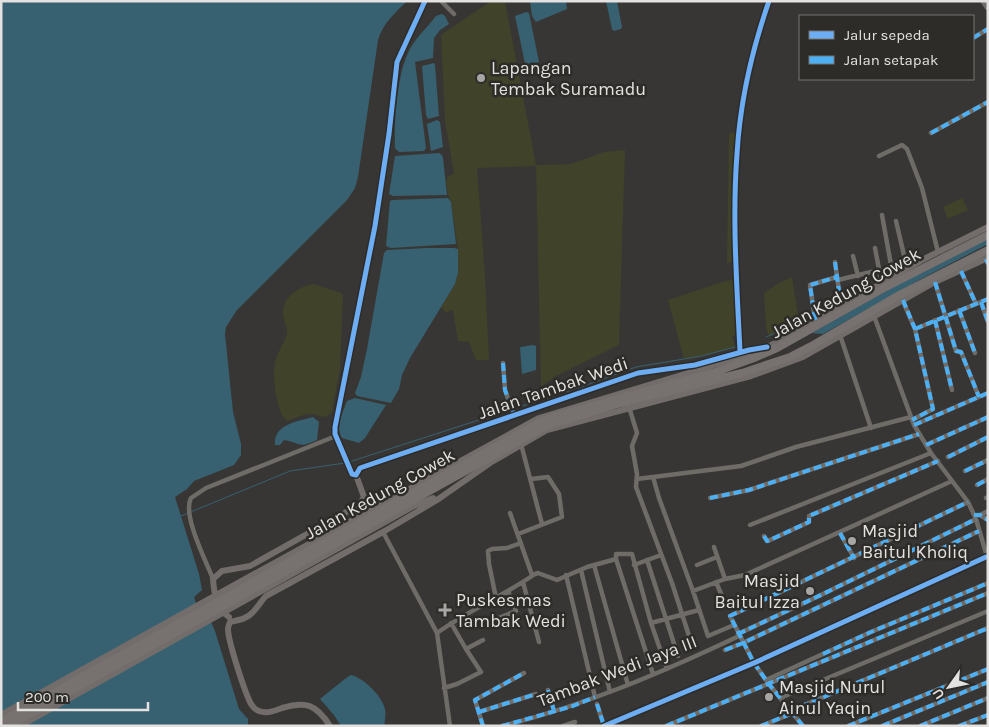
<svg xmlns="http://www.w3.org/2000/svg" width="989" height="727" viewBox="0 0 989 727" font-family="Karla,sans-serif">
	<rect width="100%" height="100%" fill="#373634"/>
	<path fill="#404229" d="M491,1H505L536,165L571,164L604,152L625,150L619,345L556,376L541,387L536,166L477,168L485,275L489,360H476L469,342L458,341L453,311L451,310L446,313L441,307L451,291L457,279L458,273V249L451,202L448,194L446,181L449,176L454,174L445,120L441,35Z
		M739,131L737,152V261L727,263L729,134Z
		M962,198L968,210L948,219L943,207Z
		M792,277L799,322L796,325L769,336L766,327L764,293L779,283Z
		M737,278L740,334L732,336L735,347L702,356L684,359L668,300L716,284Z
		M314,284L341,293L343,295L340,369L332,412C322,422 320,413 310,414C303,414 294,419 287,421C276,413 272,375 275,362C277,352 285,343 287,333C288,326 283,321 283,314C282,297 299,286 314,284Z"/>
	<path fill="#376171" d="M1,1H407C395,13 383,23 378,40L358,177L355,188L347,200L237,310L226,327L225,334L233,412L241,444V455L234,465L194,481L187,489L175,497L199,574L202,590L194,597L197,606H204L215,631L239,709L248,719V726H1Z
		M530,1H566L567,9L536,22L532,16Z
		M606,1H617L622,27L621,29L614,31L612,29Z
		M526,12L529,13L539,62L526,68L515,16Z
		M442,14L445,16L449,24L440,30L434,38L433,58L415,62L426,148L424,151L399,152L395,148C394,122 397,76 408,53C414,39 427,28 436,16Z
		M434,63L435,65L439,116L428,119L426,115L422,66Z
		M437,120L440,122L443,147L431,151L427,124Z
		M439,153L442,155L443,158L447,195L393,196L389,194L395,156Z
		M448,198L451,202L456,244L391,248L386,246L390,201L392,200Z
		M988,239V244L919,280L823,334L812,333L913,276L917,274L918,275Z
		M427,248H454L458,249V273L455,284L410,358L402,375L399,389L391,403L357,396L355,393L361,377L367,349L384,253L387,250Z
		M533,345L536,346V370L522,374L520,348L521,347Z
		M355,398L386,405L365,438L359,443L342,438C335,427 343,412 347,401Z
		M313,417L319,422L317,440C297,449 302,443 284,440L280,445H275C273,424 299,421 313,417Z
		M351,675C364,678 382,696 385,709C386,714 385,721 384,726H341L334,715L320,699L346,678Z"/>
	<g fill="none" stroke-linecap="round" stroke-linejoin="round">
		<path stroke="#376171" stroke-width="1" d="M766,337L796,325
			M349,462L581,387L636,367L702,356L735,347
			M181,516L290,471L345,463"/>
		<path stroke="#6f6c68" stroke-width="4.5" d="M441,1L454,14
			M973,38L988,29
			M931,133L988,102
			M879,156L902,145L907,149L922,188L938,252
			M882,215L893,276
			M896,221L907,268
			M875,248L882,285
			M853,256L858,276
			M835,262L841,305
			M961,271L976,304
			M838,280L879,270
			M935,282L956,351L961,352L979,397
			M902,299L915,329L933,409L912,420
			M981,302L988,322
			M959,310L975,353
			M874,316L914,425L931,453L968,502L976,519L988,560
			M815,320L810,285L837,277
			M935,320L952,390
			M915,329L988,299
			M840,335L871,428
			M740,352C737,286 732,220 737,154C740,102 752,50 769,1
			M503,363L505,390L514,415
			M629,407L637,433L632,446L637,474L636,487L672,583L692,645
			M914,425L988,393
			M521,444L542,524
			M926,445L988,417
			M948,457L988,437
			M965,471L988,460
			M356,475L351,471L336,436L335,427L375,226L389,134L397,62L425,1
			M653,477L659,498L693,591L725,579L745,575L756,570L952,481
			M637,479L741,466L796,447L911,417
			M977,485L988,479
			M710,498L749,490L919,434
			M986,498L988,497
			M510,513L532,575
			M974,515H980L988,520
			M980,515L988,511
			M750,525L931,453
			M383,532L437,633L450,726
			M840,533L854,558
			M518,534L562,517L559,494L548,477L531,479
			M764,536L767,541L770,540L809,522V516L938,461
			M714,547L725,579
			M616,559V554H632L651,623L667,669
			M616,559L653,674
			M647,560L678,656
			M594,565L628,685
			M634,565L661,555
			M697,565L717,557
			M581,570L610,692
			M566,575L595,697
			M213,579C206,561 182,515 191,498L206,488L336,436
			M523,582L539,642
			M716,582L722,596
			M693,591L708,636L734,625
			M496,598L489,564L488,551L492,549L507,548L521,543
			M651,623L699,610
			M479,626L516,611L508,591
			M437,633C468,611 503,596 535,574L538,573L557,580L587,567L616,559
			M738,634L823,594L976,519
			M466,649L483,640
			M725,650L743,643L979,531
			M766,680L871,632L988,583
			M444,688L457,684L481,672L466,649L451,623
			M548,690L554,711
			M780,698L988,611
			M597,704L604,726
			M790,711L988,628
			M479,712L536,694
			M605,725L754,663L986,557
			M483,726L475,700L524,673
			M502,726C584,706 663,672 739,636
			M563,726L575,722
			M666,726L988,593
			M761,726L793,713
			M803,726L768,683L754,663L730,616L968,502
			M848,726L988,669
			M882,726L988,682
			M920,726L988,698
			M959,726L988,715"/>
		<path stroke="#726d6a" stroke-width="6" d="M229,617C216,609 214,592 213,579L222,571L250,566L359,505L364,497L356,475L360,468L638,373L695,365L756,349
			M230,622C239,620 247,619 253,612C258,607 261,601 266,596L383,532L437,500L490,463L547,430L751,376L803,357L935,282L988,258
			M230,622C229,625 228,626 228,629C228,641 245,693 251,704C253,707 255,710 259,711C267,714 274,711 282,708C306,701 316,704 330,726
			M1,715L225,590L539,418L751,354L780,341L926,258L988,227
			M20,726L414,506L433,498"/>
		<path stroke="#706c67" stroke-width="7" d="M984,1L988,7"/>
		<path stroke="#777270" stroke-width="8" d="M1,722L546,419L718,371L754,358L777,348L884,288L988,235
			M8,726L546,426L617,404L742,373L790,357L815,344L901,294L988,250"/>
		<path stroke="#4cb0f7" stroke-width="4" stroke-dasharray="8 4" stroke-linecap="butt" d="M973,38L988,29
			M931,133L988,102
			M986,259L988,264
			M835,262L841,305
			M961,271L976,304
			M935,282L956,351L961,352L979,397
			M903,300L915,329L933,409L912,420
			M981,302L988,322
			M959,310L975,353
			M815,320L810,285L837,277
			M935,320L952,390
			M915,329L988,299
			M503,363L505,390L514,415
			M914,425L988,393
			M926,445L988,417
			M948,457L988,437
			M965,471L988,460
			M977,485L988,479
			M710,498L749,490L919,434
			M974,515H980L988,520
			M840,533L854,558
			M764,536L767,541L770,540L809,522V516L938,461
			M738,634L823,594L976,519
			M725,650L743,643L979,531
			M823,654L871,632L988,583
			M548,690L554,711
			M597,704L604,726
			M790,711L988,628
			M479,712L536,694
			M483,726L475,700L524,673
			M502,726L573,706L595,697
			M666,726L988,593
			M761,726L793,713
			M803,726L768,683L754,663L730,616L968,502
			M848,726L988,669
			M882,726L988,682
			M920,726L988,698
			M959,726L988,715"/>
		<defs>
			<path id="cycleway" d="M425,1L397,62L389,134L375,226L335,427V434L352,474L356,475L360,468L638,373L695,365L749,350L767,347
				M740,352C737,286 732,220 737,154C740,102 752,50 769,1
				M604,726L754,663L986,557"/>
		</defs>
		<use href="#cycleway" stroke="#2e2c29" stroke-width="8"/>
		<use href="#cycleway" stroke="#6dadf4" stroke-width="5"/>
	</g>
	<g fill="#a7a6a4" stroke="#2e2c29" stroke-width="2">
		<circle cx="481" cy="78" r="5"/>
		<circle cx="852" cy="541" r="5"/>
		<circle cx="810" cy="591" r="5"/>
		<path d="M442.5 602.5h5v5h5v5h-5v5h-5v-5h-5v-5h5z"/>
		<circle cx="769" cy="697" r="5"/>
	</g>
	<g text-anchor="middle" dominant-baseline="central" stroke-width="5" stroke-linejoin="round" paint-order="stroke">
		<g font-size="18" fill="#e3e2e0" stroke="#2e2c29" text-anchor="start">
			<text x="491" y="68">Lapangan<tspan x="491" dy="21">Tembak Suramadu</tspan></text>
			<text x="862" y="531">Masjid<tspan x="862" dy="21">Baitul Kholiq</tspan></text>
			<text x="800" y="581" text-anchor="end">Masjid<tspan x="800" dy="21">Baitul Izza</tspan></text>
			<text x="456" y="600">Puskesmas<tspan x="456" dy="21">Tambak Wedi</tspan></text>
			<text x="779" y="687">Masjid Nurul<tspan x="779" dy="21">Ainul Yaqin</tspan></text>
		</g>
		<g font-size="18" fill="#e3e2e0" stroke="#2e2c29">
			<text transform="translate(846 293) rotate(-29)">Jalan Kedung Cowek</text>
			<text transform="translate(553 388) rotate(-19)">Jalan Tambak Wedi</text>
			<text transform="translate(380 494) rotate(-29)">Jalan Kedung Cowek</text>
			<text transform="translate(617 671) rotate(-21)">Tambak Wedi Jaya III</text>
		</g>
	</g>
	<rect width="989" height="727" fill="none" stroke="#e3e2e0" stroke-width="5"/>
	<rect x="799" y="15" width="175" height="65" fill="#2e2c29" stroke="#767572"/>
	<rect x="809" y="31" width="25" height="8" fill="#6dadf4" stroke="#767572"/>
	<text x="844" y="40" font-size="15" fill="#e3e2e0">Jalur sepeda</text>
	<rect x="809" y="56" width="25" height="8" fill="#4cb0f7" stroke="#767572"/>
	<text x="844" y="65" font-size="15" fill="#e3e2e0">Jalan setapak</text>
	<g transform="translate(949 687) rotate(237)" stroke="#2e2c29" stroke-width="4" paint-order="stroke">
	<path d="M0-4L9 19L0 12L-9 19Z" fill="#e3e2e0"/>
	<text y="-8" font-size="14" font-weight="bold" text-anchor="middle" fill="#e3e2e0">U</text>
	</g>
	<path d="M18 702v8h130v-8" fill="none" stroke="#e3e2e0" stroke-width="2.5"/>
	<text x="25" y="702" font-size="15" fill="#e3e2e0" stroke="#2e2c29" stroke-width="4" paint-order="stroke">200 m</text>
</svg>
